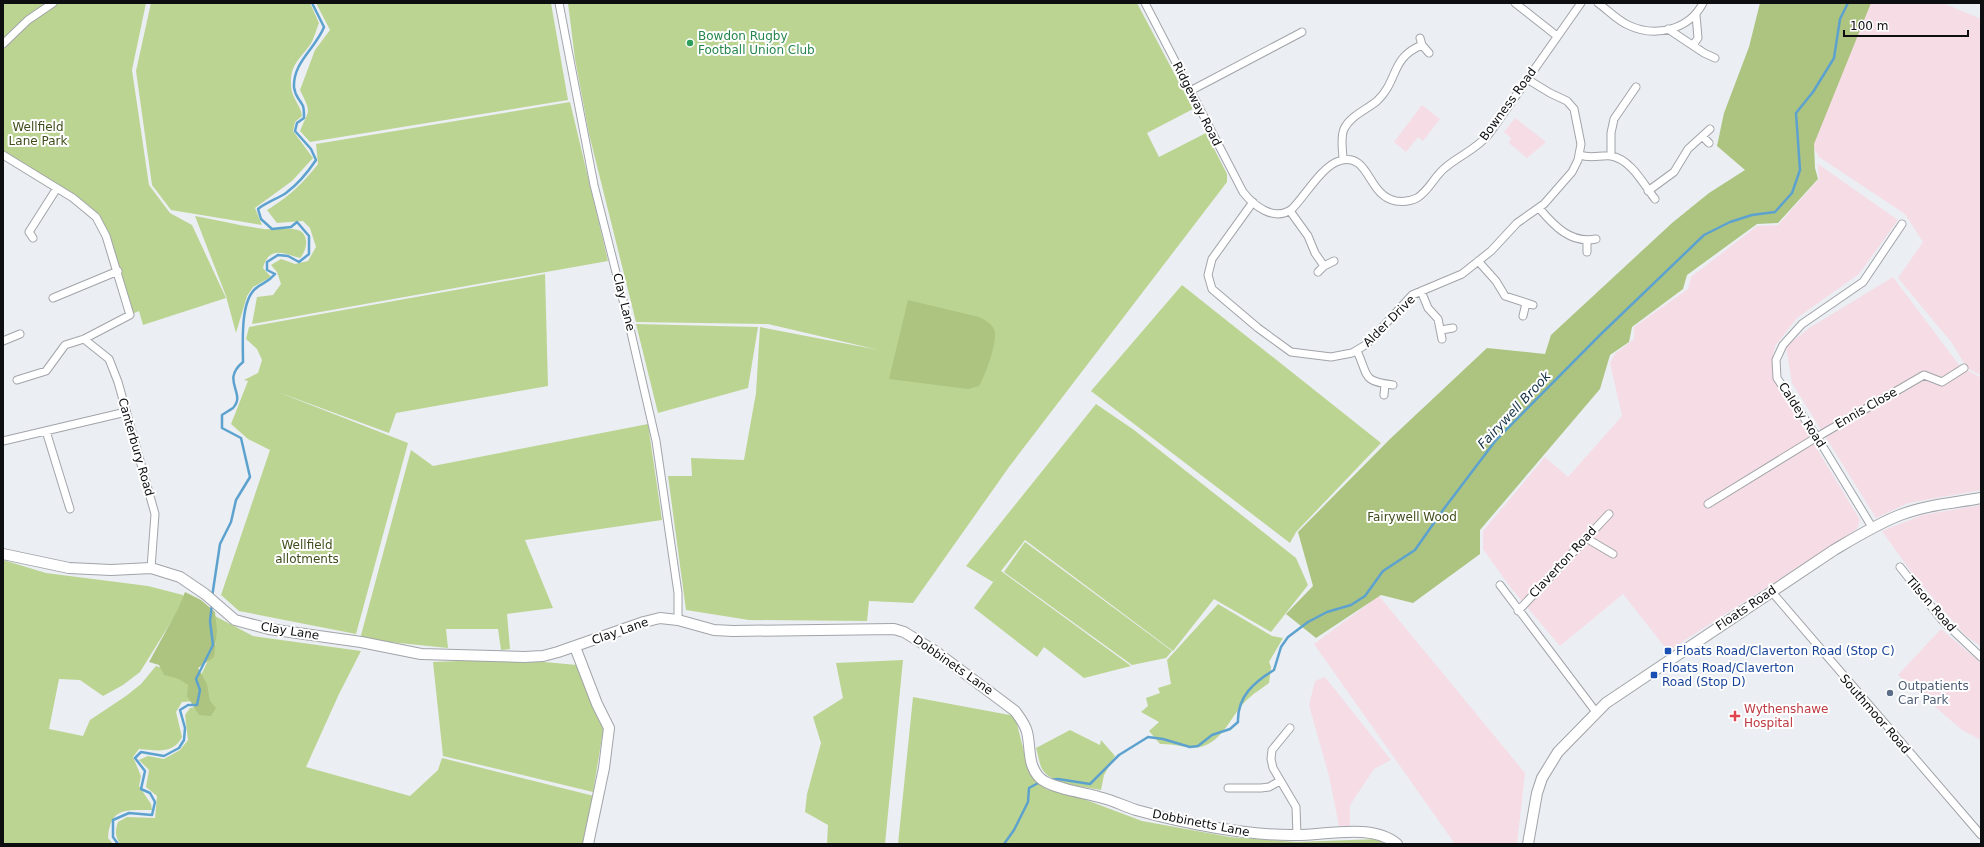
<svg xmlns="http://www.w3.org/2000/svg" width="1984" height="847" viewBox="0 0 1984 847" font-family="'DejaVu Sans',sans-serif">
	<rect width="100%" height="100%" fill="#ebeef3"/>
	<path fill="#f6dce4" d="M1871,3H1943L1981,19V375L1967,368L1952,343L1898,278L1923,242L1905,214L1819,157L1812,144Z
		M1422,105L1440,119L1423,141L1418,137L1406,152L1394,142Z
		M1515,118L1546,142L1527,158L1509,143L1511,138L1504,132Z
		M1818,164L1898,220L1859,274L1797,318L1775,346L1773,356L1772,371L1803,426L1860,520L1857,529L1668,651L1623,594L1560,646L1511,588L1483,549V531L1545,457L1568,477L1622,416L1610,363L1615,354L1634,339V327L1688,289L1691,277L1757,226L1778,225L1819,179Z
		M1893,277L1959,365L1981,378V490L1908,503L1876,518L1792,383L1786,346L1811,327Z
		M1981,505V646L1966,636L1914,576L1882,531L1923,515Z
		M1379,596L1525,773L1517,844H1455L1314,644Z
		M1941,629L1981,663V740L1962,730L1898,675Z
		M1325,677L1391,760L1374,769L1350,805V826H1339L1329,776L1309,705L1315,681Z"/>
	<path fill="#bcd491" d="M3,3H46L36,10L3,40Z
		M53,3H146L132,70L149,185L170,213L192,225L226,298L143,325L139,311L130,315L96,217L3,153V44Z
		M151,3H310L319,23C316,30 314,39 310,45C299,60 290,65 291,85C291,98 301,105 302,116L295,122L293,131L313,158L292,181L255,208L262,225L171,210L152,185L136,71Z
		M316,3H551L568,100L310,142L300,131C309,109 312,114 300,90L315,50L330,30Z
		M568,3H1137L1193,109L1147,133L1159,157L1206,133L1227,174V182L1009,467L913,603L869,601L867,621L749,620L686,610L668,476H692L691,458L744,460L756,393L760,327L879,350L768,324L636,322L589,134L575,59Z
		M570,102L608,261L252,324L257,297L273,295L281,284L277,272L271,265L281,259L295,264L308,261L316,247L310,228L303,221L277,223L267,210C290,196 302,184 318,164L316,144Z
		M195,216C218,220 241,226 264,229C273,230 290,227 298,230C310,234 307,251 300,258C285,254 269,245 263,268L271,277L253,287L247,296L236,333L226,296Z
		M545,274L548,386L396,413L389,433L275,391L408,443L356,634L239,611L221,595L270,450L248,439L231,424L248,381L244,380L258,373L262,360L257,349L246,339L249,327Z
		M1182,285L1381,443L1296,532L1290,543L1091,391Z
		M636,324L758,327L748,388L658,413Z
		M1096,404L1134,430L1296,558L1308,585L1271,632L1214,599L1173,651L1025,540L1001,571L1131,666L1084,678L1044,647L1037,657L974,608L997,577L993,582L966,566Z
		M648,424L662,520L525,540L553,608L507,614L510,649L501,650L498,629H446L448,648L360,639L411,450L433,466Z
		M1025,542L1172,651L1166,658L1132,665L1004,572Z
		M3,560L46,573L148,586L183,595L184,601L140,672L123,685L103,696L80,680L59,679L49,729L83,736L90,720L126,696L141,684L156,666L182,674L196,701L182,702L176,712L182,737C173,755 156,750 139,749L133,757L141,776L139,786L151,804L152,810C126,810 110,807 108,838L113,844H3Z
		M1218,604L1272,636L1283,638L1269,662L1271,667L1269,683C1263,688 1255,692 1249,698C1232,712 1224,742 1200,747C1191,749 1171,743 1160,744L1149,731L1159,722L1141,712L1148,706L1146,698L1160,693L1158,688L1171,684L1167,660Z
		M213,615L253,636L361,651L339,694L306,767L410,796L438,770L442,758L594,796L583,844H120C115,836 115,831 118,822L127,817L155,818L157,796L146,787L149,770L139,760L148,756L164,759L180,750L188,740L185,715L190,708L200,706L199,679L216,644Z
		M511,659L577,665L604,725L593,792L443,756L433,662Z
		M903,660L885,844H827L828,825L805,812L807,794L821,743L813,717L843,698L836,663Z
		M913,697L1015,716L1027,764L1046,789L1081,798L1142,821L1230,837L1297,842L1378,839L1384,844H898Z
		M1070,730L1100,745L1101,740L1115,756L1104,775L1101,790C1083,786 1050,786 1041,767C1039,761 1038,754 1036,748Z"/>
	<path fill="#adc480" d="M1760,3H1871L1814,144L1815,168L1818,179L1778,223L1757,224L1687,275L1683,289L1632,327L1629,342L1610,355L1600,389L1480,530V554L1413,603L1381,595L1316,638L1286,614L1313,586L1298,532L1390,439L1487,348L1545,354L1551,335L1672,223L1709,193L1745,170L1717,146L1724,113L1749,47Z
		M908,300L979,317C985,320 991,323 994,329C999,339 985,376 979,386L968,389L889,379Z
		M185,592L201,600L215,612L217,631L214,657L198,668L207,684L210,701L216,708L211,716L199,715L187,696L188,685L179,679L164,675L159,665L149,662L178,609Z"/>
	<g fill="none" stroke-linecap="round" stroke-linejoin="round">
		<path stroke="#5da2ce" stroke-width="2.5" d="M212,597L220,544L231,522L236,500L250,477L241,438L222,428V415C225,413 230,410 233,408C247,393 220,381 243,362C243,343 240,303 255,289C262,282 267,284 275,274L267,270V262L278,255L288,256L299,262L309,254V236L297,222L291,227L272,229L261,219L258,209C267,202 277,199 286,193C298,184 308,172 316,160L311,149L295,131L297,123L304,118C304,114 304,109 303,106C299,98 295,97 294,87C293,62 316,48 324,27L312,3
			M1050,780L1058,779L1090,784L1119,755L1148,737L1163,739L1190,747L1198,746L1212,735L1230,729L1238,722C1237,697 1254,682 1274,670L1281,647L1288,637L1308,622L1327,612L1351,605L1365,596L1383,571L1415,550L1443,510L1496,440L1600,335L1704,235L1730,222L1752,215L1775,212L1792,193L1800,170L1796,113L1813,92L1834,58L1840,19L1848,3
			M118,844L113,837V820L129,813L152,815L155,802L150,793L141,789L145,771L135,758L141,752L164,756L179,748L184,740L185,728L180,710L188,705H197L200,690L196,679L213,645L210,621L212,604
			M1004,844L1014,830L1028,802L1029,788L1040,782"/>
		<defs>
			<path id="street" d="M559,3L594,185L629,324L656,441L678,593V620
				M1145,3L1243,192C1254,206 1274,222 1292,209C1305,196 1322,166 1339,161C1370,151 1367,196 1396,201C1403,202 1411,201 1417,198C1430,190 1434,176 1446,167C1460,155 1477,149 1489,134L1581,3
				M1515,3L1557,36
				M1598,3C1608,10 1617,20 1628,25C1655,38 1689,30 1703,3
				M1668,29L1704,53L1715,58
				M1420,38L1422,45L1429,53
				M3,44L28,20L53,3
				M1693,45L1698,38L1696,15
				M1190,91L1302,32
				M1703,137L1709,143
				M3,155L73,198L96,217L106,236L130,315L84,339L65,345L46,371L17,380
				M1580,155C1591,159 1600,155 1611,156C1631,159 1644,185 1655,199
				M1611,156V133L1614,119L1636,87
				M1343,160C1343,150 1340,139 1344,129C1350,116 1366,110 1377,101C1399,80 1390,58 1422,45
				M1648,191L1674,172L1688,149L1710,129
				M1253,202L1212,259L1208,275L1212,289L1258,328L1291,352L1331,357L1352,353L1367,344L1412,295L1462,274L1491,251L1517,223L1544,204L1572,172L1578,160L1581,144L1574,109L1567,101L1550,93L1527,79
				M1539,208C1554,226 1571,244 1596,239
				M1290,211L1308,236L1315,253L1324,266
				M33,238L29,232L57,188
				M1587,252V240
				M1478,261L1496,281L1505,296L1533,305
				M1318,272L1324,266L1334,261
				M1421,291L1428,308L1438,319L1442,339
				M53,298L118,271
				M1523,316L1526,303
				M1441,330L1453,328
				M84,339L109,359L118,382L155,514L151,568
				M3,341L20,334
				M1357,351C1369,376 1361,381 1393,385
				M1384,395L1385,384
				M46,431L70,509
				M3,441L126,412
				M1708,504L1817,437L1924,375L1942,382L1964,368
				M1872,527L1817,437L1777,378L1776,360L1783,345L1802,324L1863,282L1902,224
				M1586,538L1613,554
				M1900,567L1942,620L1981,657
				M1500,585L1596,712
				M1771,591L1981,835
				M1518,611L1609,514
				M1290,728L1272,750L1271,759L1273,768L1296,807L1297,835
				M1228,788H1261L1269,787L1280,781"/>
			<path id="secondary" d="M3,554L69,568L111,570L151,568L180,577L205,594L235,620L269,629L361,642L421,654L524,657L543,656L558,652L644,622L660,618L678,620L714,630L733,631L894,629L904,632L935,651L1015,711C1020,718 1025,724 1027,732C1031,748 1027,765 1040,778C1050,788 1085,793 1099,797C1112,800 1124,806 1136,810C1183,823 1248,836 1297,835C1326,835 1373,823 1397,844
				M575,647L597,704L609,728L604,768L588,844
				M1528,844L1537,793L1542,778L1558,752L1606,703L1834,550C1856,537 1877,524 1900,515C1925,505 1954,503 1981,498"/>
		</defs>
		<use href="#street" stroke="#a1a4a9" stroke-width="9"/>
		<use href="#secondary" stroke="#a1a4a9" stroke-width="12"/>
		<use href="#street" stroke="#fff" stroke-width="7"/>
		<use href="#secondary" stroke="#fff" stroke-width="10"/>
	</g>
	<circle fill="#2e9e5b" stroke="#fff" stroke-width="1.5" cx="690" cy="43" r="4"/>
	<g fill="#1a4fb4" stroke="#fff" stroke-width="1.5">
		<rect x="1664" y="647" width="8" height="8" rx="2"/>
		<rect x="1650" y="671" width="8" height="8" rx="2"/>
	</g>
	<circle fill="#5c6f8a" stroke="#fff" stroke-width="1.5" cx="1890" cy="693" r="4"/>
	<path fill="#e0444e" stroke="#fff" stroke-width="1.5" d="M1733 710h4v4h4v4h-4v4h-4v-4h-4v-4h4z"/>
	<g text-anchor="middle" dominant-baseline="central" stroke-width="4" stroke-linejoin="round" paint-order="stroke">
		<g font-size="12" fill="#27864d" stroke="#fff" text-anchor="start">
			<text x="698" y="36">Bowdon Rugby<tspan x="698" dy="14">Football Union Club</tspan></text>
		</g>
		<g font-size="12" fill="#0d0e10" stroke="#fff">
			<text transform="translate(1197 104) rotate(63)">Ridgeway Road</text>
			<text transform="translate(1508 104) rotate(-54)">Bowness Road</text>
			<text transform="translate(624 302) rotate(76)">Clay Lane</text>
			<text transform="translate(1389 321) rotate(-45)">Alder Drive</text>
			<text transform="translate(1866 408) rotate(-30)">Ennis Close</text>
			<text transform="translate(1802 415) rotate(57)">Caldey Road</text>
			<text transform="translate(136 447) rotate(74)">Canterbury Road</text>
			<text transform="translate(1563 562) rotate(-47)">Claverton Road</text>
			<text transform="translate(1931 604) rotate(49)">Tilson Road</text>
			<text transform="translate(1746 608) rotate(-34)">Floats Road</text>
			<text transform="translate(290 631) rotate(9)">Clay Lane</text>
			<text transform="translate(620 631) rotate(-19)">Clay Lane</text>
			<text transform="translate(953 665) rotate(35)">Dobbinets Lane</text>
			<text transform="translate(1875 714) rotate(49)">Southmoor Road</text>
			<text transform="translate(1201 823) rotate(11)">Dobbinetts Lane</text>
		</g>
		<g font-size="12" fill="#3e4d1b" stroke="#fff">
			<text x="38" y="127">Wellfield<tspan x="38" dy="14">Lane Park</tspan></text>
			<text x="1412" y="517">Fairywell Wood</text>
			<text x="307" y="545">Wellfield<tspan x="307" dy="14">allotments</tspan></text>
		</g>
		<g font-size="12" fill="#164399" stroke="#fff" text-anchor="start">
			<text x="1676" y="651">Floats Road/Claverton Road (Stop C)</text>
			<text x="1662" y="668">Floats Road/Claverton<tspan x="1662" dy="14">Road (Stop D)</tspan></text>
		</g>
		<g font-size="12" fill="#4e5e75" stroke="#fff" text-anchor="start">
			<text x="1898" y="686">Outpatients<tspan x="1898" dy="14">Car Park</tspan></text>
		</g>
		<g font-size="12" fill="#be3a42" stroke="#fff" text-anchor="start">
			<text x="1744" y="709">Wythenshawe<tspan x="1744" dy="14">Hospital</tspan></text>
		</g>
		<g font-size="13" font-style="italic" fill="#143346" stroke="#fff">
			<text transform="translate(1514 410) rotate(-47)">Fairywell Brook</text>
		</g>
	</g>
	<rect width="1984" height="847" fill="none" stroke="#0d0e10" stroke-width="8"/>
	<path d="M1844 30v6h124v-6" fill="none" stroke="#0d0e10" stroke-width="2"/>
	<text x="1850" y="30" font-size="12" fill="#0d0e10" stroke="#ffffff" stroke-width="3" paint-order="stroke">100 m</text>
</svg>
